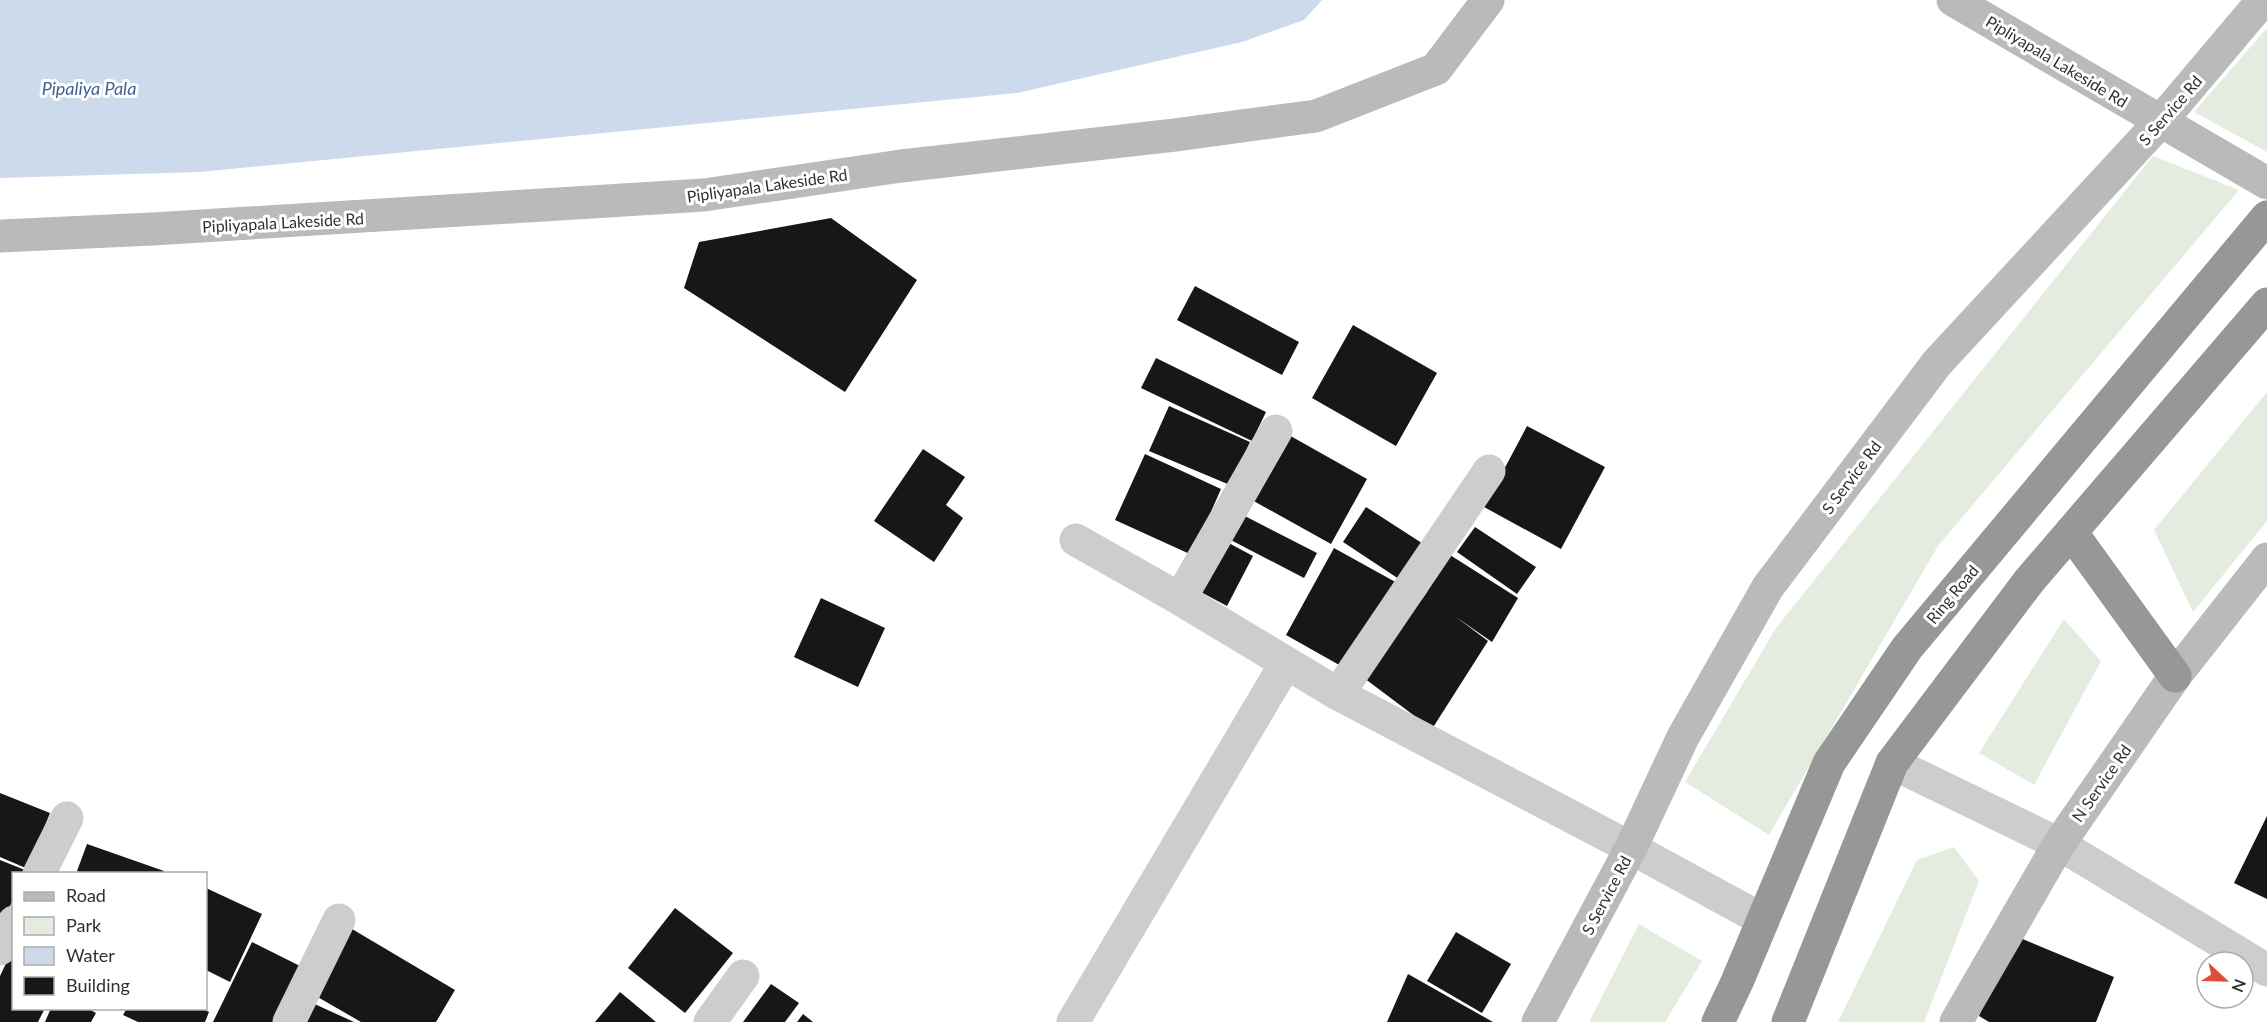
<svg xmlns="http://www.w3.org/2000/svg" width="2267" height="1022" viewBox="0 0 2267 1022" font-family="Lato,sans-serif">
	<rect width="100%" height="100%" fill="#fff"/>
	<path fill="#e4ecdf" d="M2267,28V152L2194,112Z
		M2153,156L2239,190L1938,546L1769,835L1685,782L1776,628Z
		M2267,392V521L2193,612L2154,530Z
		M2064,619L2101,661L2034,785L1979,753Z
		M1954,847L1979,881L1924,1022H1838L1917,860Z
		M1639,924L1702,961L1665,1022H1589Z"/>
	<path fill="#cddaeb" d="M0,0H1322L1304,20L1242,42L1017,93L200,172L0,178Z"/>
	<path fill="#171717" d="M831,218L917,280L845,392L684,288L699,242Z
		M1195,286L1299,342L1282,375L1177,320Z
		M1353,325L1437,373L1396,446L1312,398Z
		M1156,358L1266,412L1252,441L1141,388Z
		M1169,406L1250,442L1230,485L1149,451Z
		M1527,426L1605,467L1561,549L1484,507Z
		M1287,434L1367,479L1331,544L1250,499Z
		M923,449L965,477L946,505L963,518L934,562L874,521Z
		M1145,454L1221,489L1192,555L1115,520Z
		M1366,507L1428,547L1405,583L1343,542Z
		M1239,513L1317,553L1304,578L1227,538Z
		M1475,527L1536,567L1517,594L1457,552Z
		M1225,541L1253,556L1227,606L1199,591Z
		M1334,548L1399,584L1341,666L1286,635Z
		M1450,555L1518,598L1492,642L1456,617L1488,641L1432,729L1364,678L1425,595Z
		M821,598L885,628L858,687L794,657Z
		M0,793L50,813L28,869L0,857Z
		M2267,816V899L2234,883Z
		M87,844L164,871L163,874H84L77,871Z
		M0,860L25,870L23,874H14V897L0,929Z
		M206,888L262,914L230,982L206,970Z
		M675,908L733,953L685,1013L628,968Z
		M347,926L455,990L436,1022H361L309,992Z
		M1456,932L1511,964L1482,1013L1427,981Z
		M2013,935L2114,977L2096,1022H1989L1979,1016Z
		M252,942L304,968L277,1022H213Z
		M10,955L14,957V1008H45L38,1022H0V976Z
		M1408,974L1493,1022H1387Z
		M771,984L799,1003L785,1022H743Z
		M620,992L656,1022H595Z
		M308,1001L354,1022H298Z
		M51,1008H87L96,1013L91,1022H45Z
		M127,1008H201L209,1012L205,1022H138L123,1015Z
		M803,1014L813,1022H797Z"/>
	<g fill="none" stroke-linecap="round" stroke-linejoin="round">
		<path stroke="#cdcdcd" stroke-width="33" d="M1076,540L1180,599L1338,694L1631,848L1763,920
			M1180,599L1276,431
			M1338,694L1489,471
			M1892,763L2059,844L2267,970
			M39,874L67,818
			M0,949L14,922
			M289,1022L339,920
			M710,1022L743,976
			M1073,1022L1286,663"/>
		<path stroke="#bababa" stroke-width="33" d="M1953,0L2267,183
			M0,236L153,229L704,195L901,166L1175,135L1316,116L1436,69L1488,0
			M1538,1022L1631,848L1683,737L1768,587L1937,363L2160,122L2263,0
			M1956,1022L2059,844L2175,676L2267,559"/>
		<path stroke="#979797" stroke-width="33" d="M2071,532L2175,676
			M1718,1022L1737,982L1829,763L1907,648L2267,217
			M1788,1022L1892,763L2029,581L2267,304"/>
	</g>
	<g text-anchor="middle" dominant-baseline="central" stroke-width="6" stroke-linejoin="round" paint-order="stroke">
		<g font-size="16" fill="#303030" stroke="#fff">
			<text transform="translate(2057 61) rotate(31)">Pipliyapala Lakeside Rd</text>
			<text transform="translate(2170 110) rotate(-49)">S Service Rd</text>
			<text transform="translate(767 185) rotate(-8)">Pipliyapala Lakeside Rd</text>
			<text transform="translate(283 222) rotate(-3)">Pipliyapala Lakeside Rd</text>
			<text transform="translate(1851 477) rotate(-53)">S Service Rd</text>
			<text transform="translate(1952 594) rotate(-50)">Ring Road</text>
			<text transform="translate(2101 783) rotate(-55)">N Service Rd</text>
			<text transform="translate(1606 895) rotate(-62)">S Service Rd</text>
		</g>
		<g font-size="18" font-style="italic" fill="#42638f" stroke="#fff">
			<text x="89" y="88">Pipaliya Pala</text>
		</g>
	</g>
	<rect x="12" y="872" width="195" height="138" fill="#ffffff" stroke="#acacac" stroke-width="1.5"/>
	<rect x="24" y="892" width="30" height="9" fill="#bababa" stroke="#acacac" stroke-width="1.5"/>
	<text x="66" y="902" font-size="18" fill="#303030">Road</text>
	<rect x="24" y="917" width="30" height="18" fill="#e4ecdf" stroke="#acacac" stroke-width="1.5"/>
	<text x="66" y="932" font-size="18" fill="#303030">Park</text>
	<rect x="24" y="947" width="30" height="18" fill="#cddaeb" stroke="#acacac" stroke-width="1.5"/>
	<text x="66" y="962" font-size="18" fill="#303030">Water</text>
	<rect x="24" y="977" width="30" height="18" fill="#171717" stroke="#acacac" stroke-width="1.5"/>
	<text x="66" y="992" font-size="18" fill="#303030">Building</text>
	<g transform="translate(2225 980) rotate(112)"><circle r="28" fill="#ffffff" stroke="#acacac" stroke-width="1.5"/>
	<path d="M0-4.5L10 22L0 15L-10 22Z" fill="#dd4d3d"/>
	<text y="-9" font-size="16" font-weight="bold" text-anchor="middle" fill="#303030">N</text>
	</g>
</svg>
